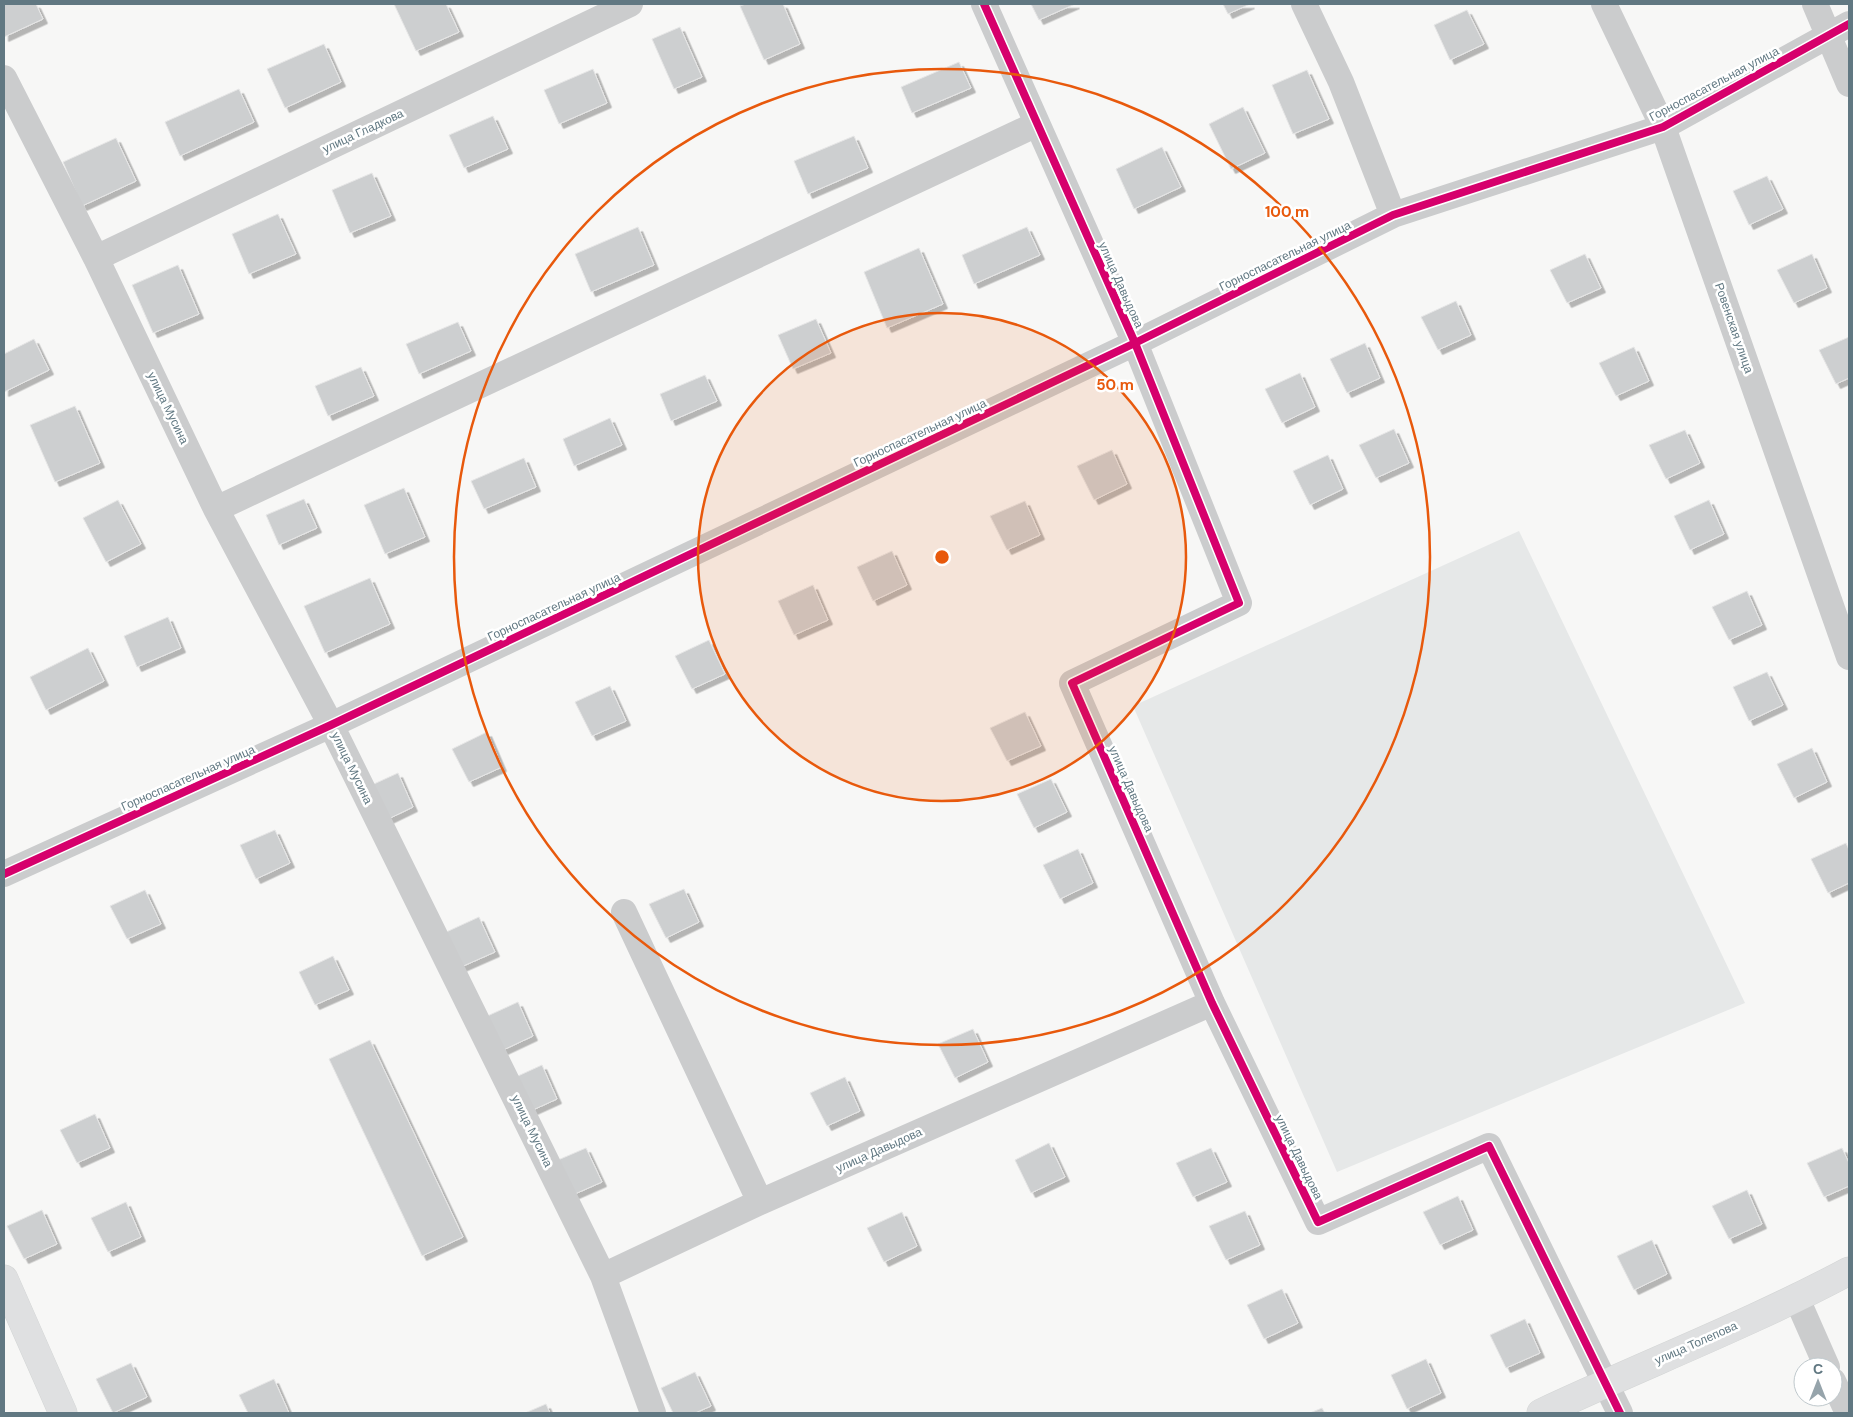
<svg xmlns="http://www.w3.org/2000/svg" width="1853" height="1417" viewBox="0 0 1853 1417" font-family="'DM Sans',sans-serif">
	<defs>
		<filter id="shadow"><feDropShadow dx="4.5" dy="4.5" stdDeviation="0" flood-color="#0004"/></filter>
	</defs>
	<rect width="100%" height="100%" fill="#f7f7f6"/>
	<path fill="#e6e8e8" d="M1519,531L1745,1003L1337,1172L1133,706Z"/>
	<path fill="#cdcfd0" stroke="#e6e6e6" filter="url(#shadow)" d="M4,4H36L43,19L4,37Z
		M394,4H446L459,32L416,51Z
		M746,4H783L800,44L764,60L740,6Z
		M1031,4H1075L1039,20Z
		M1223,4H1250L1228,14Z
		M1467,10L1484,44L1450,60L1434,25Z
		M680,27L702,77L674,89L652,39Z
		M324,44L341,82L285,108L267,69Z
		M959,62L971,88L912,113L901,87Z
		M593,69L607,103L559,124L544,90Z
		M1307,70L1329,119L1293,134L1272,85Z
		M239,89L254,122L180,156L165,122Z
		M1243,107L1265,153L1231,169L1209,124Z
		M493,116L508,149L464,168L449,135Z
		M854,136L868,168L808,194L794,161Z
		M116,138L136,181L82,206L63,162Z
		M1162,147L1181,187L1134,209L1116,169Z
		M372,173L391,216L350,233L332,190Z
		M1767,176L1783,209L1749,225L1733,191Z
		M278,214L296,254L249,274L232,234Z
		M638,227L654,265L591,292L575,254Z
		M1027,227L1040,255L974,284L962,255Z
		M919,248L943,304L887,328L864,272Z
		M1585,254L1601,288L1567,303L1550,270Z
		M1812,254L1827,288L1794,303L1777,270Z
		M178,265L199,314L153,333L132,285Z
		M1456,301L1471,335L1438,350L1421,317Z
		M816,319L831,353L793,369L778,335Z
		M458,322L471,351L419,374L406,344Z
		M1849,337V378L1836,384L1819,350Z
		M34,339L49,370L4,392V354Z
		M1365,343L1380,378L1347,393L1330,359Z
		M1634,347L1649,381L1616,396L1599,363Z
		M361,367L374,396L328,416L315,386Z
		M1300,373L1315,407L1282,423L1265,389Z
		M705,375L717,401L671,421L660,394Z
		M75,406L100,463L55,482L30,425Z
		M610,418L622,445L574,466L563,439Z
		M1394,429L1409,463L1376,478L1359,445Z
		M1685,430L1700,463L1666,479L1649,445Z
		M1112,450L1127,484L1094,500L1077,466Z
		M1328,455L1343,489L1310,505L1293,471Z
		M524,458L536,487L484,509L471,481Z
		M404,488L425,537L385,554L364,505Z
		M304,499L317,528L279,545L266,515Z
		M118,500L141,544L106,562L83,518Z
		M1709,500L1724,534L1690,550L1674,516Z
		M1025,501L1040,535L1007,550L990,516Z
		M892,551L907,585L873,601L857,567Z
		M370,578L390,624L325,653L304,606Z
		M813,585L828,620L794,635L778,601Z
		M1747,591L1762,625L1729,640L1712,607Z
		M168,617L181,648L137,667L124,636Z
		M709,640L725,674L692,689L675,656Z
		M88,648L104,681L46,710L30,677Z
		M1767,672L1783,705L1749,721L1733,687Z
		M610,686L626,721L592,736L575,702Z
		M1025,712L1041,746L1007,761L990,728Z
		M487,732L502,767L469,782L452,749Z
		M1812,748L1827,782L1794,798L1777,764Z
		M398,773L413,807L380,823L363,789Z
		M1051,779L1067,812L1034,828L1017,794Z
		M275,830L290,863L256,879L240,845Z
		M1846,843L1849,850V883L1828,893L1811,859Z
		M1078,849L1093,883L1060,899L1043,865Z
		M684,889L699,922L666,938L649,904Z
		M145,890L161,924L127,939L110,906Z
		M479,917L495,952L461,967L444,933Z
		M333,956L349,990L315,1005L299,972Z
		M518,1002L533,1036L499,1052L483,1018Z
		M973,1029L988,1062L955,1078L938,1044Z
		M370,1040L463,1237L422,1256L329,1059Z
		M542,1065L557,1099L524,1114L507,1081Z
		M845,1077L860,1111L827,1126L810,1093Z
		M95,1114L110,1148L77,1163L60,1130Z
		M1049,1143L1065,1177L1031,1193L1015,1160Z
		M586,1148L602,1182L568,1197L551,1163Z
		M1211,1148L1227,1182L1193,1197L1176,1163Z
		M1842,1148L1849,1163V1186L1824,1197L1807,1163Z
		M1747,1190L1762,1224L1729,1239L1712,1206Z
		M1458,1196L1473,1230L1440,1245L1423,1212Z
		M126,1202L141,1237L108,1252L91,1218Z
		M42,1210L57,1244L24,1259L7,1226Z
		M1245,1211L1260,1245L1226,1260L1209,1226Z
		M902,1212L917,1246L884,1262L867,1228Z
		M1652,1240L1667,1274L1634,1290L1617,1256Z
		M1282,1289L1298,1323L1264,1339L1247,1305Z
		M1525,1319L1540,1353L1506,1368L1490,1335Z
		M1426,1359L1441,1393L1407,1409L1391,1375Z
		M131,1363L147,1397L113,1413L96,1379Z
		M695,1372L711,1406L695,1413H673L661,1388Z
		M274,1379L289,1413H248L239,1395Z
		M546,1404L550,1413H525Z
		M1322,1408L1325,1413H1310Z"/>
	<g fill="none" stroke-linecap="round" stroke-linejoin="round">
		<defs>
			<path id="secondary" d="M4,1279L63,1413
				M1541,1413C1643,1365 1750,1324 1849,1271"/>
		</defs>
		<use href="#secondary" stroke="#d3d5d5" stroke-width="29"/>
		<path stroke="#cbcccd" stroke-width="26" d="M984,4L1135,343L1239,603L1072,683L1212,1003L1318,1222L1489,1146L1620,1413
			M1304,4L1341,82L1393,215
			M1604,4L1663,127L1849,657
			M1815,4L1849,84
			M4,78L96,258L216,509L331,725L603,1276L653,1413
			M96,258L630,4
			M216,509L1037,124
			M4,874L331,725L1135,343L1393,215L1663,127L1849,24
			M624,912L760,1202
			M603,1276L760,1202L1212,1003
			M1797,1299L1827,1367
			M1833,1381L1848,1413"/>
		<use href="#secondary" stroke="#dfe0e1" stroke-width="28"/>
		<defs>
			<path id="cycleway" d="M984,4L1135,343L1239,603L1072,683L1212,1003L1318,1222L1489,1146L1620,1413
				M4,874L331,725L1135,343L1393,215L1663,127L1849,24"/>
		</defs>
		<use href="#cycleway" stroke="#fff" stroke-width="11"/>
		<use href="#cycleway" stroke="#d6006c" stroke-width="8"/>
	</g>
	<circle cx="942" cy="557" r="244" fill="#e8590c" fill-opacity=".12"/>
	<g fill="none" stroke="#e8590c" stroke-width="2.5">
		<circle cx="942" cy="557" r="244"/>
		<circle cx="942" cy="557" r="488"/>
	</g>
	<g text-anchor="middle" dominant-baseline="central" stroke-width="5" stroke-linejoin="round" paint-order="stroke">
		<g font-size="12" fill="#617882" stroke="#fff">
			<text transform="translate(1714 84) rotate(-28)">Горноспасательная улица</text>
			<text transform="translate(363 131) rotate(-25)">улица Гладкова</text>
			<text transform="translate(1285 256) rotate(-26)">Горноспасательная улица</text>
			<text transform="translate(1121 285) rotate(66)">улица Давыдова</text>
			<text transform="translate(1734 328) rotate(71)">Ровенская улица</text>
			<text transform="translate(168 408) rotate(64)">улица Мусина</text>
			<text transform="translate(920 433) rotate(-25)">Горноспасательная улица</text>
			<text transform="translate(554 607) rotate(-25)">Горноспасательная улица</text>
			<text transform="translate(352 768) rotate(64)">улица Мусина</text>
			<text transform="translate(188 778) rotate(-24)">Горноспасательная улица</text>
			<text transform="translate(1131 789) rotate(66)">улица Давыдова</text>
			<text transform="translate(532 1131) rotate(64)">улица Мусина</text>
			<text transform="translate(879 1150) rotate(-24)">улица Давыдова</text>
			<text transform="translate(1299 1157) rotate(64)">улица Давыдова</text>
			<text transform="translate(1696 1343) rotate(-24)">улица Толепова</text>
		</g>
	</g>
	<circle cx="942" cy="557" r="8" fill="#e8590c" stroke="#fff" stroke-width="2.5"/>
	<g font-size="15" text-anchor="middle" font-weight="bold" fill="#e8590c" stroke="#fff" stroke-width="5" stroke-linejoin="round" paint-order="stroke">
		<text x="1287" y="217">100 m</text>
		<text x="1115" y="390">50 m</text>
	</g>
	<rect width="1853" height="1417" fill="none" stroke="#617882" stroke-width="10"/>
	<g transform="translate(1818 1382)"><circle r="24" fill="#ffffff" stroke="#c0c9cd"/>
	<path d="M0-4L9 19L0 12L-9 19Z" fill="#96a4ab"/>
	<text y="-8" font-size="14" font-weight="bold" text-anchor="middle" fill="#617882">С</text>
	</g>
</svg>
